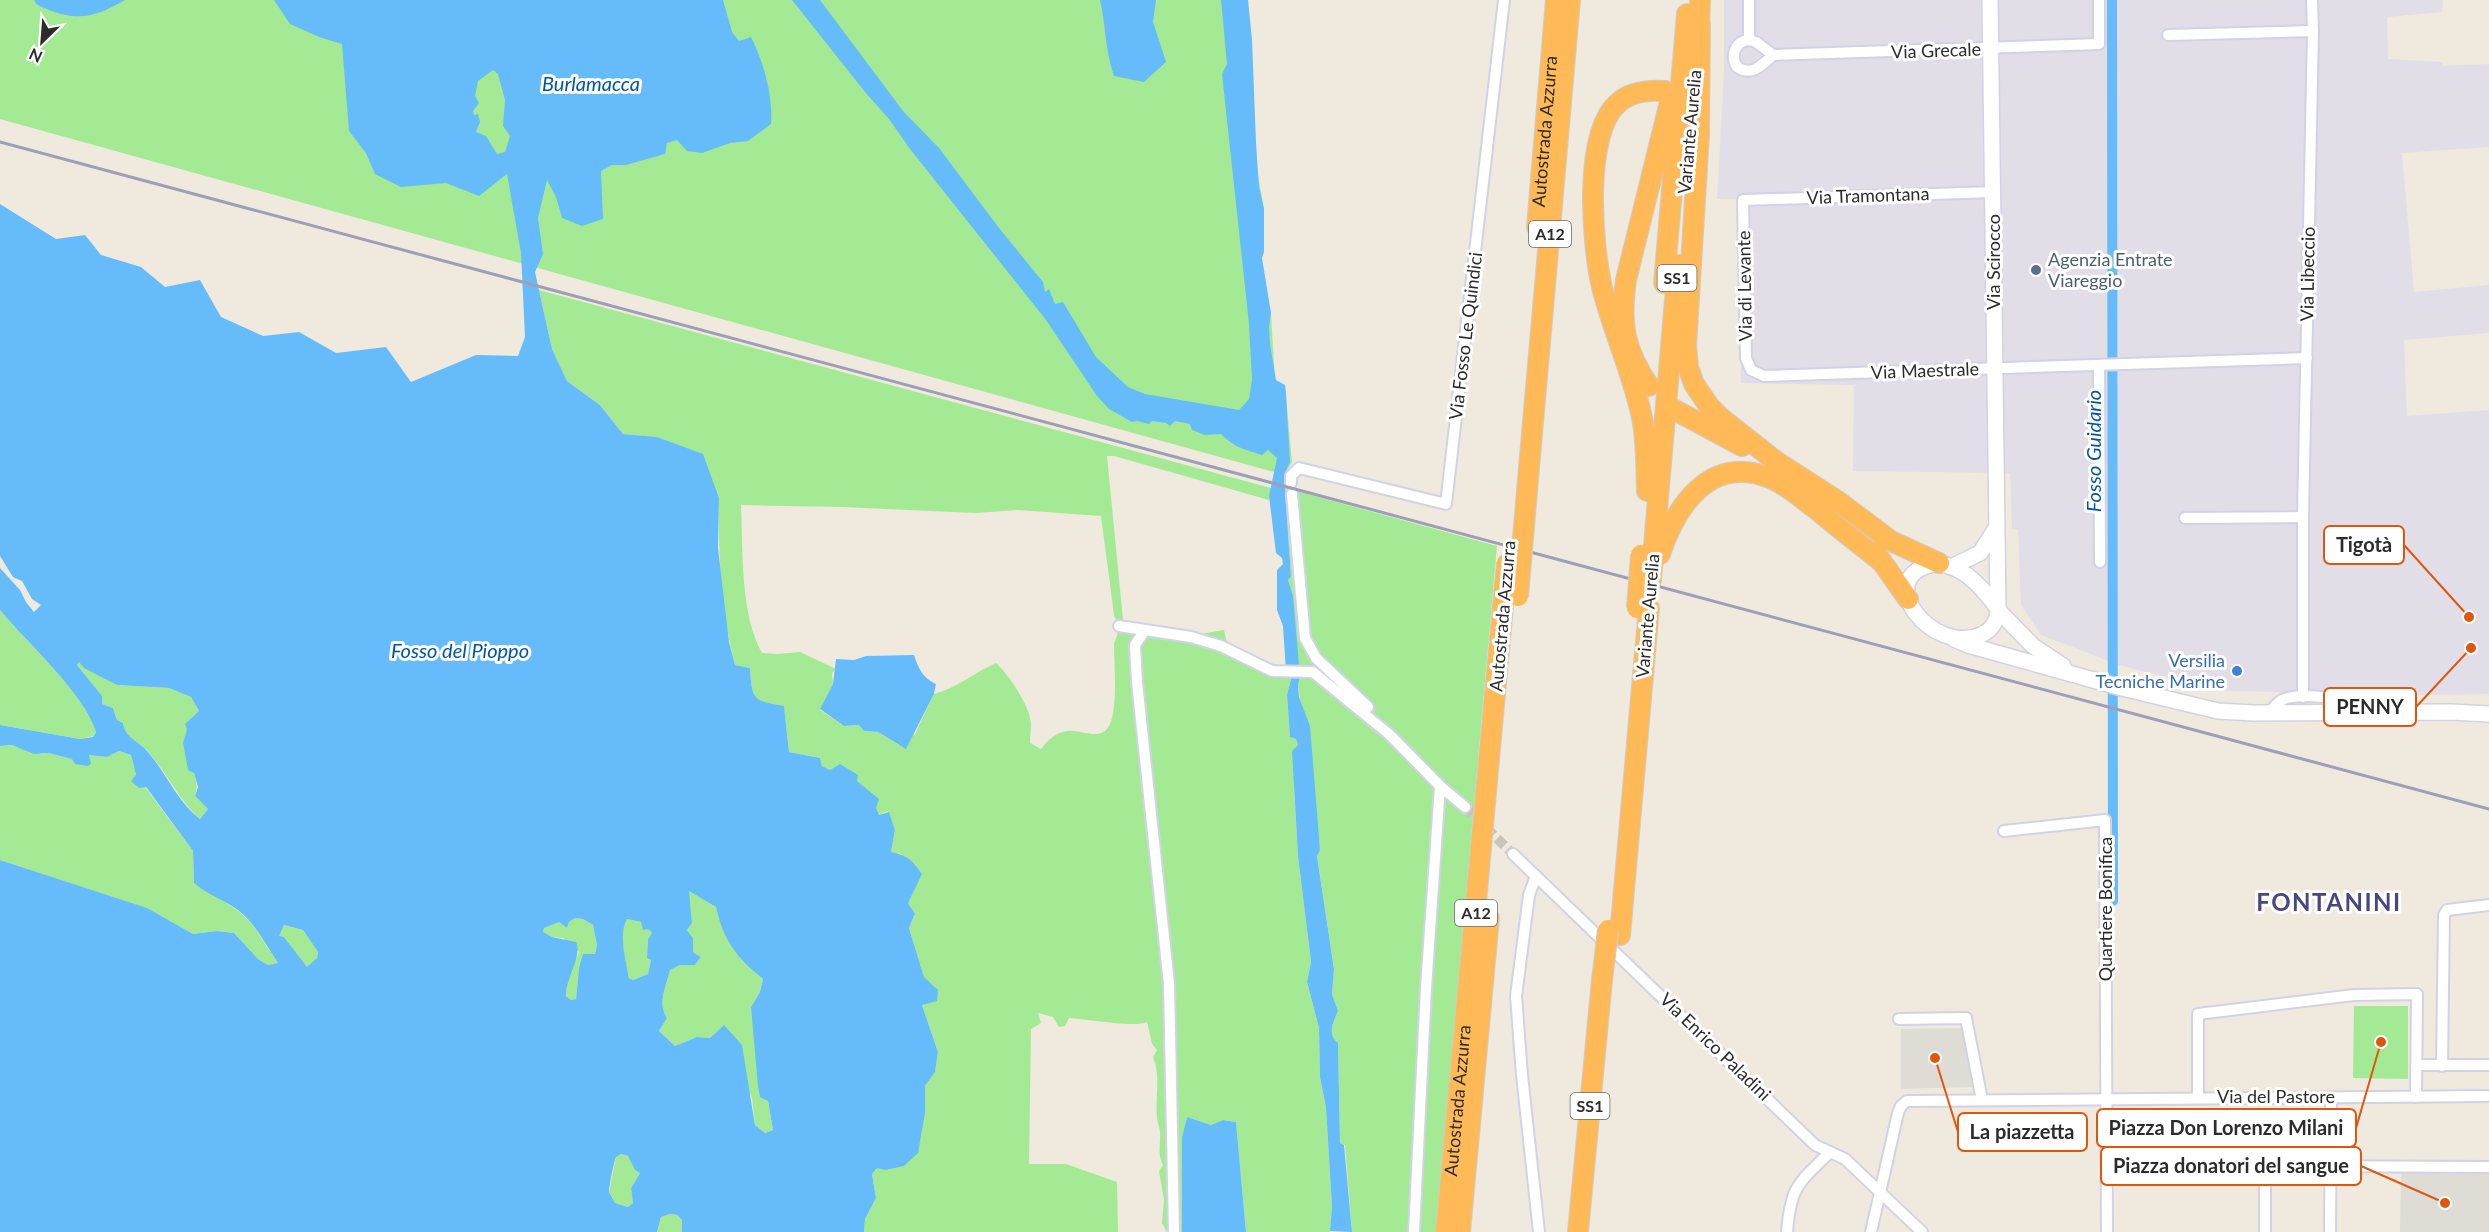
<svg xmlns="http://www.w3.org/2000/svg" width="2489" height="1232" viewBox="0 0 2489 1232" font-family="Lato,sans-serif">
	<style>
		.industrial { fill: #e2dee7 }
		.green { fill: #a4ea94; fill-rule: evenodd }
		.plaza { fill: #dedcd4 }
		.water { fill: #66bcfa; fill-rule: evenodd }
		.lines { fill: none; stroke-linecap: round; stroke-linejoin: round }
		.canal { stroke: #66bcfa; stroke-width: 10 }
		.street-tunnel { stroke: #c8c4ba; stroke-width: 10; stroke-dasharray: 10 5; stroke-linecap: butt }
		.street-casing { stroke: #d2d2e6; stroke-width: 14 }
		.secondary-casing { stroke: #d2d2e6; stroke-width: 18 }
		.highway-casing { stroke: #ccc; stroke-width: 22 }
		.street { stroke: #fff; stroke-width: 10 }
		.secondary { stroke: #fff; stroke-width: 15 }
		.highway { stroke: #ffba57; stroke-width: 20 }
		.rail { stroke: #9f9eb8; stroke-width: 3 }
		.highway-bridge-casing { stroke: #ccc; stroke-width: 22; stroke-linecap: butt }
		.highway-bridge { stroke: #ffba57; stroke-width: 20 }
		.service-dot { fill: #5c6f8a; stroke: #fff; stroke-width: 2 }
		.shop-dot { fill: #3f7fe0; stroke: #fff; stroke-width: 2 }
		.labels { text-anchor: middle; stroke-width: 6; stroke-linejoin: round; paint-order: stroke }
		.shield { fill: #fff; stroke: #6b6b6b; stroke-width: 1.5 }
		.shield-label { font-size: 16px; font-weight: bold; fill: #2c2c2c }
		.street-label { font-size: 18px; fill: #2c2c2c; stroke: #fff }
		.service-label { font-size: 18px; fill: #4e5e75; stroke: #fff; text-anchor: start }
		.shop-label { font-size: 18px; fill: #366cbe; stroke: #fff; text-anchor: end }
		.water-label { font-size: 20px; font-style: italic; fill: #0055ab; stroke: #fff }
		.district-label { font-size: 24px; font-weight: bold; letter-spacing: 1.5px; fill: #474881; stroke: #fff }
		.leader { fill: none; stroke: #df570e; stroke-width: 2 }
		.callout-dot { fill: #df570e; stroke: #fff; stroke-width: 2 }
		.callout { fill: #fff; stroke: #df570e; stroke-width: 2 }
		.callout-label { font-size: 20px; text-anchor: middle; font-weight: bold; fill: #2c2c2c }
	</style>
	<rect width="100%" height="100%" fill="#efeadd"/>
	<!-- industrial -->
	<polygon class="industrial" points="1724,0 2443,0 2442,12 2387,17 2388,59 2442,62 2443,66 2489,64 2489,147 2402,153 2414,292 2489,285 2489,333 2404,340 2407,416 2489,410 2489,694 2414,695 2228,691 2188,683 2119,665 2041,635 2021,605 2018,530 2012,529 2010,473 1853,471 1854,385 1741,383 1738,199 1717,199 1724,71"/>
	<!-- green -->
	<g class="green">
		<polygon points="0,0 1248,0 1257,169 1264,209 1264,252 1261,258 1271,314 1275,380 1285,386 1292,462 1285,475 0,119"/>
		<path d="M539,290L1271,488L1269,500L1114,456H1107L1123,620L1200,634L1224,630L1228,649L1286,672L1291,679L1287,695L1290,737L1296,739L1298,745L1294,789L1298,856L1311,962L1307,982L1319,1028L1320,1077L1326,1108L1332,1207L1330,1232H1246L1236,1122L1223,1120L1211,1125L1187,1117L1182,1137V1232H1167L1162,1223L1164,1200L1159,1171L1163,1165C1157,1154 1161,1143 1160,1132C1160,1127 1157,1123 1157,1118C1155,1097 1161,1076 1153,1057L1157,1050L1152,1044L1147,1022C1136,1028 1086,1019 1069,1018L1065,1026L1059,1027L1053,1017L1038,1013L1041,1023L1031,1029L1029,1164H1066L1117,1182L1118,1232H864L865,1219L876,1198L872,1174L925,1113V1086L935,1072L938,1052L922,1005L924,977L909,928L915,915L908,903L901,854L891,852L895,830L888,811L879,815L864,787L822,766L820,758L789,752L784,707C753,701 752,700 750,668L735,665C721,611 718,554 719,498L655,437L623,434L600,405L567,381L552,349ZM741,505L842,507L975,513L1018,510L1101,516L1114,615C1119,626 1120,632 1114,643C1114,665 1118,705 1110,724C1101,743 1082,729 1068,731C1056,732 1048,740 1041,749L1030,743C1030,737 1031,730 1031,724C1030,706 1009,675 996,663C975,672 957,688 934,694L915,734L899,745L878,732L864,731L860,725L844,726L820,710L833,684L832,673L836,669L800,652L777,654L762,653C740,613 743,550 741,505Z"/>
		<path d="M1285,488L1497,546L1436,1232H1352L1345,1145L1340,1143L1338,1043C1327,1033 1333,1023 1338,1011L1332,994L1334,968L1317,855L1320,850L1313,787L1298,686L1300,676L1288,580L1291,577Z"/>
		<path d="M0,610C29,646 80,688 96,731L93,736L80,739L0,725Z"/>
		<path d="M79,661L117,685L169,688L191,697L199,711C193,720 186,730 184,741C182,759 202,774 195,796L208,809L200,819C177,799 166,769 144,748C134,738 126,738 123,723L117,720L113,708L102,704V696L77,665Z"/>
		<polygon points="12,745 41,754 48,753 72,759 88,758 89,755 107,757 119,751 131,755 136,775 193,851 194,883 239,911 252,924 278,963 268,965 258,959 234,933 217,931 193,934 146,908 0,860 0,746"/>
		<path d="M688,890L716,907C722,936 740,960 763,979L760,992L751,1007L773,1130L764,1133L755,1125L752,1098L724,1025L710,1038L697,1037L675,1046L659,1031L667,1018C657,1003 666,987 670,970L680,965H695L701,957L693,952V938L687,930L692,923Z"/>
		<polygon points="575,918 583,919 593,925 597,945 595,954 587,955 579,968 576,999 571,1000 566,996 565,985 579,952 563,938 552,937 542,933 544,928 559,922 567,928 569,922"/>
		<path d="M627,919L641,922L652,933L648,939L647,957L651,960L648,974L633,980L629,978C626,961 617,934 627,919Z"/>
		<polygon points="284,925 303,930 318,952 317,958 307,968 284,937 278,937"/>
		<polygon points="2354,1006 2408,1006 2408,1079 2353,1078"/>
		<polygon points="620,1154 628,1156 640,1173 631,1188 633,1203 628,1207 615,1203 609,1192 616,1157"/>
		<polygon points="670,1214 677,1215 682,1220 682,1232 657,1232 661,1217"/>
	</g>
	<!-- plaza -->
	<g class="plaza">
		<polygon points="1964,1028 1976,1087 1901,1089 1901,1029"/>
		<polygon points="2401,1173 2489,1173 2489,1232 2400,1232"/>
	</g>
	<!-- water -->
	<g class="water">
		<path d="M34,0H125C97,16 80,22 49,10C42,7 37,6 34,0Z"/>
		<path d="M274,0H723L732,32L739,41L751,37C764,63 773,95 771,124L748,141L730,143L702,153L687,151L677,140L667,143L665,154L626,165H612L601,171L603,219L582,226L562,218L556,197L547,180L538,218L543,254L535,272L552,349L567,381L600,405L623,434L657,437L703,454L719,498L718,548L729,642L735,665L750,668C752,700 753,701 784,706L789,752L820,758L822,766L830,770L840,764L858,775L857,781L879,799L876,808L879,815L889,812L895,830L891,852C907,855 913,861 922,874L908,903L915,914L909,928L924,977L938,990L937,1001L922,1005L938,1052L935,1072L925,1086V1113L918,1153L904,1166L885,1170L877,1168L872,1174L876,1198L865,1219L864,1232H682V1220L677,1215L670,1214L661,1217L657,1232H0V860L147,908L193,934L217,931L234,933L258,959L268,965L278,963C266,945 255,923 238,910C224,900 208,895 194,883L193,851L146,787L139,788L131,781L136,775L131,755L119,751L107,757L89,755L91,764L88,766L75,764L72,759L48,753L34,754L12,745L0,746V725L80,739L93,737L96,732C84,693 27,643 0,610V568L20,590L26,602L34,612L41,605L32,599L22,581L13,577L0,556V204L56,239L85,235L101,255L141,267L165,287L200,280L221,317L263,336L299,332L336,353L386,347L411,382L476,355L518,356L525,337L521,253L507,174L479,196L446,183L401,187L375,174L366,153L349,131L342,44L319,37L290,24ZM493,70L498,74L505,100L503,126L510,136L505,152L497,154L486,136L476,132L480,122L478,114L474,115L473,111L479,103L475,96L478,81ZM79,662L84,668L117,685L169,688L191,697L199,711L185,724L187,729L183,743L188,770L194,773L198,787L195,796L208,809L200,819C176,801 165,769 144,748C134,738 126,738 123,723L117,720L113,708L102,704V696L77,665ZM689,891L716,907C723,940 737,958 763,979L760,992L751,1007L758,1086L760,1097L768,1101L773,1130L765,1133L755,1125L742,1045L724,1025L710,1038L697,1037L675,1046L659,1031L667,1018C657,1003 666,987 670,970L680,965H695L701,957L693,952V938L687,930L692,923ZM575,918L583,919L593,925L597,945L595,954H583L579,968L576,999L571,1000L566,996C565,979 583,956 576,942L552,937L543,932L544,928L559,922L567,928L569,922ZM627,919L641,922L643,930L648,929L652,933L648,939L647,958L651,960L648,974L633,980L629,978C626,961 618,934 627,919ZM284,925L303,930L318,952L317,958L307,967L284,937L279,936ZM621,1154L628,1156L635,1170L640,1173L631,1188L633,1203L628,1207L615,1203L609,1192C609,1187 614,1161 616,1157Z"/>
		<path d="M792,0H820L903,111L939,148L999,228L1043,282L1045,292L1049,289L1055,304L1063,302L1096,357L1128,387L1145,394L1239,410L1249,399L1252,380L1249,324L1222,74L1227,64L1221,0H1248L1252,40L1256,143L1259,187L1264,209V252L1262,258L1271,313L1269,327L1270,344L1276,380L1285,385L1286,394L1290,462L1284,475L1291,577L1288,580L1293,596L1300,676L1298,686L1299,697L1310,726L1320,850L1317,856L1334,969L1332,994L1338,1011C1333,1023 1327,1033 1338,1043L1340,1143L1344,1145L1352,1232L1330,1231L1332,1207L1326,1108L1320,1077L1319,1028L1307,982L1311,962L1298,856L1292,751L1298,745L1296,739L1290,737L1287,695L1291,679L1286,672L1283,626L1277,610V570L1283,564L1282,558L1276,553L1269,496L1277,458L1268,450L1262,455C1244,449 1235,448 1221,434L1205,435L1192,430L1190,424L1175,421L1170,426L1166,423L1152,421L1149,424L1137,421L1132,422L1109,409L1097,396L1046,320L910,149L889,119L865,92Z"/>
		<path d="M1100,0H1156L1153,22L1166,62L1144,82L1114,76C1105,51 1106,26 1100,0Z"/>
		<path d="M914,655C919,669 922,677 936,684L934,694L906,749L878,732L864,731L859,725L844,726L820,709L833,684L836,659L854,660L866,656Z"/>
		<polygon points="1187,1117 1211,1125 1223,1120 1236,1122 1246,1232 1182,1232 1182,1137"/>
	</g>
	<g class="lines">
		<!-- canal -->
		<polyline class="canal" points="2112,0 2113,901"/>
		<!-- street-tunnel -->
		<polyline class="street-tunnel" points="1465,807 1513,854"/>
		<!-- street casing -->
		<g class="street-casing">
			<g id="street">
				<polyline points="1749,0 1749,40"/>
				<polyline points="2168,35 2313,31"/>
				<path d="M1749,40L1756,42L1773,55C1762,65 1752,77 1737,67C1730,56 1735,41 1749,40Z"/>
				<polyline points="1773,55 2099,44 2099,0"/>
				<polyline points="1994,192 1743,200 1746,358 1751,370 1764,376 2307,358"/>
				<polyline points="2099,366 2100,562"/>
				<polyline points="1291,483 1291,476 1299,468 1446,504 1504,0"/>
				<polyline points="1292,494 1305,638 1316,658 1368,707"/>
				<polyline points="2185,518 2303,517"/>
				<polyline points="1119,626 1191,637 1221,646 1272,671 1313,672 1390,735 1440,786 1465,807"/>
				<polyline points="1145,630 1135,645 1137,682 1169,984 1174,1232"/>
				<polyline points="2303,697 2303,517 2313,31 2312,0"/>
				<path d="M2269,713C2274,707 2279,700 2287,698C2313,692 2347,701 2373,708"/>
				<polyline points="2004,831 2105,820 2107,1232"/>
				<polyline points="1513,854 1815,1145 1845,1159 1922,1232"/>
				<polyline points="1536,876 1529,895 1516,996 1522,1075 1539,1232"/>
				<polyline points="1899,1019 1966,1018 1982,1100"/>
				<polyline points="2416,1065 2489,1065"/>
				<polyline points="2442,1066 2444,915 2447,910 2489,905"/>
				<polyline points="2198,1098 2198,1014 2354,995 2417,994 2416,1097"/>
				<polyline points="1414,1232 1426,988 1440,786"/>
				<path d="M1787,1232C1791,1185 1798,1184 1830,1152"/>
				<polyline points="1871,1232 1898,1113 1901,1106 1907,1101 2489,1096"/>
				<polyline points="2265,1232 2265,1166 2489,1167"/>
				<polyline points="2330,1232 2331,1097"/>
			</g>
		</g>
		<!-- secondary casing -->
		<g class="secondary-casing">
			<g id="secondary">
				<polyline points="1990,0 1998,609"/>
				<path d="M1934,564C1961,562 1984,589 1998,609C1998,620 1992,630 1981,635C1932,656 1870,577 1934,564Z"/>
				<polyline points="1951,567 1980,553 1996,528"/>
				<polyline points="1998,610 2033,646 2063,666"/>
				<polyline points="1954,639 1968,645 2122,688 2218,711 2253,713 2451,712 2489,714"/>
			</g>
		</g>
		<!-- highway casing -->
		<g class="highway-casing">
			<g id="highway">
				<polyline points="1700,25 1699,135 1686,346 1688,367 1694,384 1709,406 1722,419 1777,462 1839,502 1891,541 1939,563"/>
				<polyline points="1699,36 1700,0"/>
				<path id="s1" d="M1537,227L1556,0"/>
				<polyline points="1664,283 1687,14"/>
				<path d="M1649,386C1624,350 1620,324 1626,280L1670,102"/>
				<polyline points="1673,409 1742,446"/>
				<polyline points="1529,468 1570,0"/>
				<path d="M1647,491C1646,466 1647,441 1642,418C1633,373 1613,332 1602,287C1592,245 1583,133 1618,103C1631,91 1649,90 1665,91"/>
				<polyline points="1875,552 1908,599"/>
				<path d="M1660,554C1676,506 1710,454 1770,478C1787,485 1801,498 1816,509C1837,527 1859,544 1881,561"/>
				<polyline points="1651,580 1678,265"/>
				<polyline points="1620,935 1649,608"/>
				<path id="s2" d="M1446,1232L1504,594"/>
				<polyline points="1460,1232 1489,918"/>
				<polyline points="1578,1232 1602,980"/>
			</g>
		</g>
		<!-- street -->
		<use href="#street" class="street"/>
		<!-- secondary -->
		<use href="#secondary" class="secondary"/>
		<!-- highway -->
		<use href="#highway" class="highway"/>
		<!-- rail -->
		<polyline class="rail" points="0,142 2489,809"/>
		<!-- highway-bridge casing -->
		<g class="highway-bridge-casing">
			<g id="highway-bridge">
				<polyline points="1504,594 1507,563"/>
				<polyline points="1518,596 1529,468"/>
				<polyline points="1637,608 1641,555"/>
				<polyline points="1602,980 1608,930"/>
			</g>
		</g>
		<!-- highway-bridge -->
		<use href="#highway-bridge" class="highway-bridge"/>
	</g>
	<!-- markers -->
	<circle class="service-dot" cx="2036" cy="270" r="6"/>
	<circle class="shop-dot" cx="2237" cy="671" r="6"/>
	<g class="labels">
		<!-- shield labels -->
		<g class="shield">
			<rect x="1529" y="221" width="42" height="26" rx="4.5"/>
			<rect x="1657.5" y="265" width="39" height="26" rx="4.5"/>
			<rect x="1455" y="900" width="42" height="26" rx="4.5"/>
			<rect x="1570.5" y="1093" width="39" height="26" rx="4.5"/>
		</g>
		<g class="shield-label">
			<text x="1550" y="240">A12</text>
			<text x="1677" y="284">SS1</text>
			<text x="1476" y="919">A12</text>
			<text x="1590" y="1112">SS1</text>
		</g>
		<!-- street labels -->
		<g class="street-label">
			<text transform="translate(1936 51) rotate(-2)" y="6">Via Grecale</text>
			<text dy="6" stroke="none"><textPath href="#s1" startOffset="96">Autostrada Azzurra</textPath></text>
			<text transform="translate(1690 132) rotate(-85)" y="6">Variante Aurelia</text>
			<text transform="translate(1868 196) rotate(-2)" y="6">Via Tramontana</text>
			<text transform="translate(1994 262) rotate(-90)" y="6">Via Scirocco</text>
			<text transform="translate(2308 274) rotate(-89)" y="6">Via Libeccio</text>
			<text transform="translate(1745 286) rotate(-91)" y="6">Via di Levante</text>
			<text transform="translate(1466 336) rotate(-83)" y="6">Via Fosso Le Quindici</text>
			<text transform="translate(1925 371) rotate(-2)" y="6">Via Maestrale</text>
			<text transform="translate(1503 616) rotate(-85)" y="6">Autostrada Azzurra</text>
			<text transform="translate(1648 616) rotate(-85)" y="6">Variante Aurelia</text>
			<text transform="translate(2106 909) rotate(-90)" y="6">Quartiere Bonifica</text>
			<text transform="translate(1715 1047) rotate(44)" y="6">Via Enrico Paladini</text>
			<text x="2276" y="1103">Via del Pastore</text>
			<text dy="6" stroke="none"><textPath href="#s2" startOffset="132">Autostrada Azzurra</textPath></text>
		</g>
		<!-- service labels -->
		<g class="service-label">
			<text x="2048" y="266">Agenzia Entrate<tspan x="2048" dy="21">Viareggio</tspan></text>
		</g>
		<!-- shop labels -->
		<g class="shop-label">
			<text x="2225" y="667">Versilia<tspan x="2225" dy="21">Tecniche Marine</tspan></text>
		</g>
		<!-- water labels -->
		<g class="water-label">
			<text x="591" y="91">Burlamacca</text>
			<text transform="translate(2094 451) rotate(-90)" y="7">Fosso Guidario</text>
			<text x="460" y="658">Fosso del Pioppo</text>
		</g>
		<!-- district labels -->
		<g class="district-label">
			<text x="2329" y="911">FONTANINI</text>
		</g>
	</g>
	<!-- callouts -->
	<path class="leader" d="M2469 617L2404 545M2471 648L2416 707M2381 1042L2356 1128M1935 1058L1958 1132M2445 1203L2361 1166"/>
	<g class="callout-dot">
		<circle cx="2469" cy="617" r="6"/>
		<circle cx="2471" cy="648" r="6"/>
		<circle cx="2381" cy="1042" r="6"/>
		<circle cx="1935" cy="1058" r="6"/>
		<circle cx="2445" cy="1203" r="6"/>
	</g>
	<g class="callout">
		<rect x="2324" y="526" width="80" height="38" rx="6"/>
		<rect x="2324" y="688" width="92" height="38" rx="6"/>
		<rect x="2097" y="1109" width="259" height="38" rx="6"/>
		<rect x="1958" y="1113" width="129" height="38" rx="6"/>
		<rect x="2101" y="1147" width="260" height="38" rx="6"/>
	</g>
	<g class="callout-label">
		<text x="2364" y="552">Tigotà</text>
		<text x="2370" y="714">PENNY</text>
		<text x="2226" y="1135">Piazza Don Lorenzo Milani</text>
		<text x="2022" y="1139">La piazzetta</text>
		<text x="2231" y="1173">Piazza donatori del sangue</text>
	</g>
	<!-- north arrow -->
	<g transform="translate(42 42) rotate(205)" stroke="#ffffff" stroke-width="4.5" paint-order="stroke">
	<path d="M0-4.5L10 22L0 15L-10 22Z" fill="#2c2c2c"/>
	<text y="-9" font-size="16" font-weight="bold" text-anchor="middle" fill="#2c2c2c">N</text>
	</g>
</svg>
